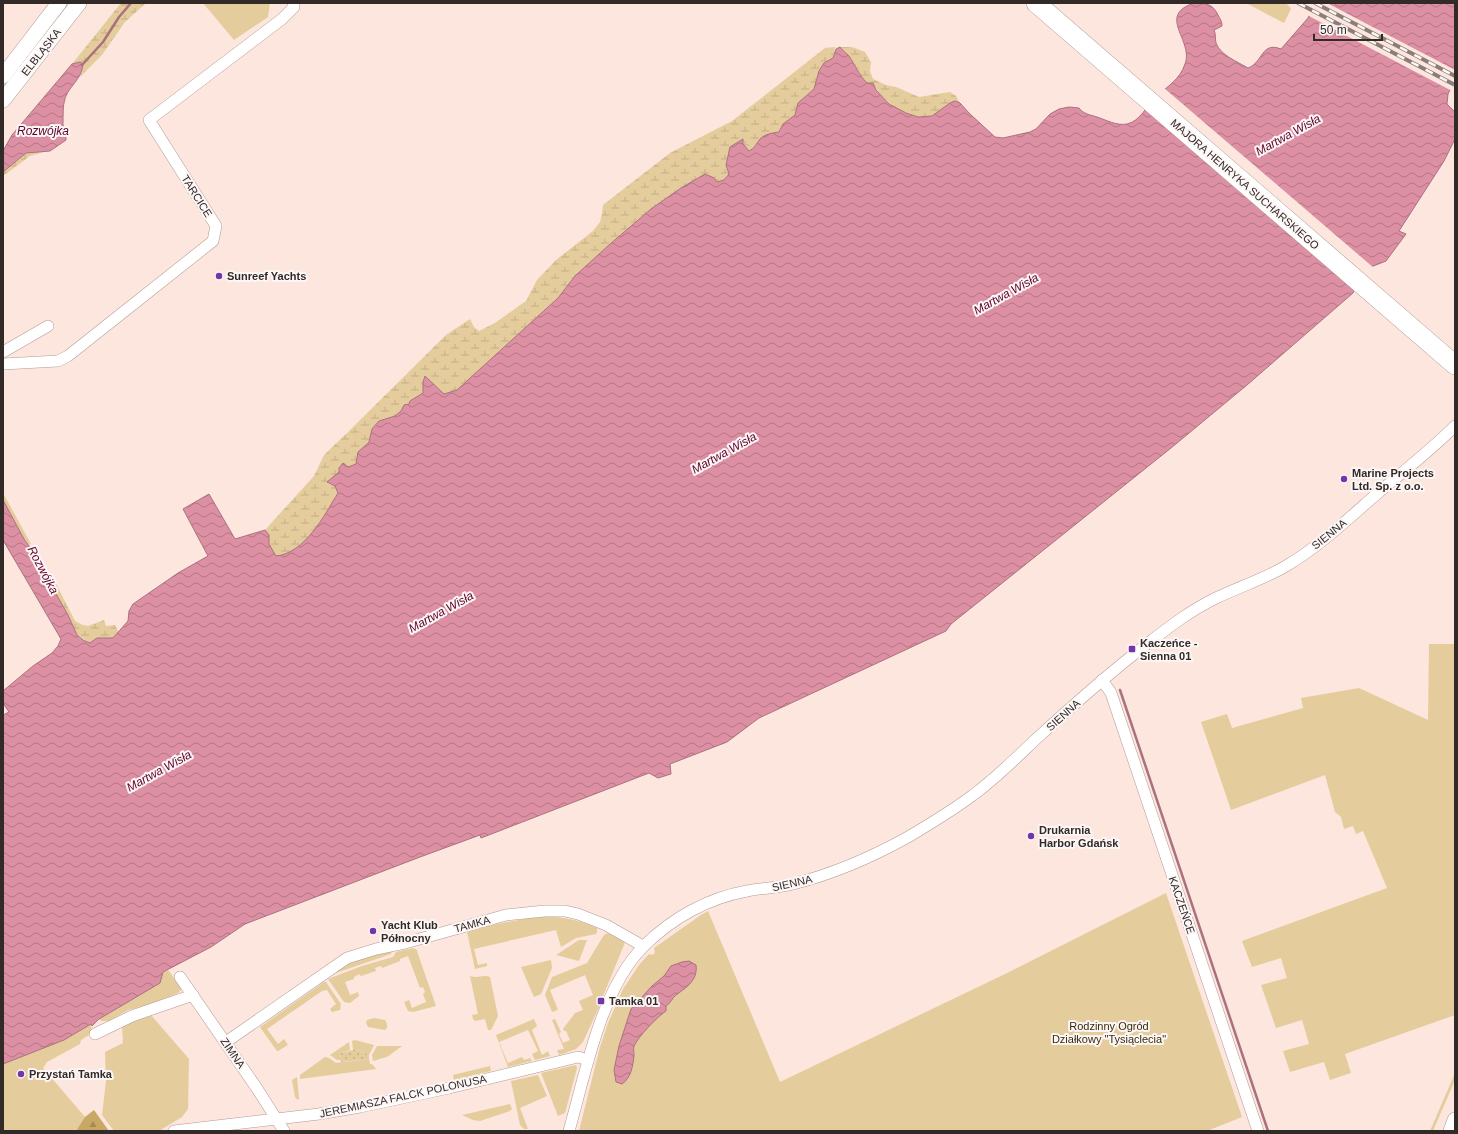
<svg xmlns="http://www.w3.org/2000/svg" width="1458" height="1134" viewBox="0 0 1458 1134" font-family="Arial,sans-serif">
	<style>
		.green { fill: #e4cc9c }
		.forest { fill: url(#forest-firs) }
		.wetland { fill: url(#wetland-marsh) }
		.park { fill: url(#park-dots) }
		.water { fill: url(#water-waves); stroke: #aa717e }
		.pier { fill: #fce6dd }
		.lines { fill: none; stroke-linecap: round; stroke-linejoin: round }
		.stream { stroke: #aa717e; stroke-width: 2.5 }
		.street-casing { stroke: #b09b93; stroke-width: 12 }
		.secondary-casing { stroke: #b09b93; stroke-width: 16 }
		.highway-casing { stroke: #b09b93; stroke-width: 20 }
		.street { stroke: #fff; stroke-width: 11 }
		.secondary { stroke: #fff; stroke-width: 15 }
		.highway { stroke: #fff; stroke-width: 19 }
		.rail-casing { stroke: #8b7d77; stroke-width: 4 }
		.rail { stroke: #fcf7f6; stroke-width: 2.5; stroke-dasharray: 8; stroke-linecap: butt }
		.poi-dot { fill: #7235ab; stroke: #fcf7f6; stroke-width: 1.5 }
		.labels { text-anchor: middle; stroke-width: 4; stroke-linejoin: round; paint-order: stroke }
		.street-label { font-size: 11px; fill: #322a27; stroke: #fcf7f6 }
		.poi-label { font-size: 11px; font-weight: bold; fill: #322a27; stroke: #fcf7f6; text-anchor: start }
		.park-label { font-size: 11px; fill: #392b0c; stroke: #fcf7f6 }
		.water-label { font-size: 12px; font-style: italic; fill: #5f022a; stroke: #fcf7f6 }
	</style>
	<defs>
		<pattern id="forest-firs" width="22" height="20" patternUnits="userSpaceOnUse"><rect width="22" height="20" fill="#c8a864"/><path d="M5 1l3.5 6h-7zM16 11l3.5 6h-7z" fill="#a38952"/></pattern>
		<pattern id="wetland-marsh" width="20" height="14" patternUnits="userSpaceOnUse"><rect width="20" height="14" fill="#e4cc9c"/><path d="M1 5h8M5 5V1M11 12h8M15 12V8" fill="none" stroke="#c4af86"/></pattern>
		<pattern id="park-dots" width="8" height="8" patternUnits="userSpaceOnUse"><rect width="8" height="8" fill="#e4cc9c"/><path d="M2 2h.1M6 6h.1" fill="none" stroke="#c4af86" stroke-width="1.8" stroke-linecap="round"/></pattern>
		<pattern id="water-waves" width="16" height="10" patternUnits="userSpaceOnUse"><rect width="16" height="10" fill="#dd90a3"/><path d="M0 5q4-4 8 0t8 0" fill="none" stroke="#b47685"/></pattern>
	</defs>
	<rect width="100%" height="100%" fill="#fce6dd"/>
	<!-- green -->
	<g class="green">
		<polygon points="203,3 270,3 268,17 234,40"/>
		<polygon points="1246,3 1284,3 1288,5 1291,9 1284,23"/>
		<polygon points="3,493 31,544 29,544 24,539 3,500"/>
		<polygon points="1429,644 1455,644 1455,1015 1345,1054 1351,1073 1330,1080 1324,1062 1290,1072 1283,1051 1309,1044 1302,1020 1276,1028 1261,985 1287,978 1281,958 1252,967 1242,941 1387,888 1363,831 1356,834 1353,826 1344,829 1341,817 1335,812 1325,775 1231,810 1201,722 1227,714 1232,728 1303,708 1301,698 1359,688 1428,720"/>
		<polygon points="1166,893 1242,1117 1207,1131 579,1131 600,1047 608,1023 623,989 639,965 649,954 652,955 655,953 654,948 701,915 708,911 780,1082 1003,975"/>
		<path d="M534,917C558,916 575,918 597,928V932L596,934L576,938L561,947L556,930L474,949L478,965L487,963V966L475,969L467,932L492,925Z"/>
		<polygon points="608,933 620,937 625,941 624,945 603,996 601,996 598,1004 600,1005 583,1042 576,1049 559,1055 557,1050 564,1049 552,1020 555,1019 561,1032 559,1034 563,1043 570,1040 566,1031 564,1031 563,1029 575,1013 583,1010 579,1001 593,995 585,975 550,990 558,1010 552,1012 545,995 552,977 587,963 604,935"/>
		<polygon points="579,940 587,940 579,961 556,955"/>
		<polygon points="413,948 417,950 418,954 436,1006 413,1012 408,1011 404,1002 409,1000 412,1008 426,1002 423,994 425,992 423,987 420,988 408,956 400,959 400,961 382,968 381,966 375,968 376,971 361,976 359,974 354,977 354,979 345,982 350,995 358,992 359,996 350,1003 344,1002 328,979 362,966 393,957 396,952"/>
		<polygon points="392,950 391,954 330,975 348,962"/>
		<polygon points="551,960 552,968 541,994 534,997 521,967"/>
		<polygon points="168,970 181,987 181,990 178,993 149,1005 128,1010 109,1021 102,1021 99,1019 159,983 163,972"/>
		<path d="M470,976C477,979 484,974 490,977L498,1016L491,1030H488L485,1019L475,1021L473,1019L472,1015L478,1014Z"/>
		<polygon points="324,982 326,982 341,1004 340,1010 332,1012 330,1009 336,1004 327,990 322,991 267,1029 278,1044 284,1039 288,1045 278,1051 277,1051 260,1027"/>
		<polygon points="151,1015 189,1059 188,1109 182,1117 159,1131 114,1131 102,1115 106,1081 105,1052 123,1043 122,1026"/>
		<polygon points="374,1018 385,1020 387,1024 387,1028 385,1030 368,1027 366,1023 367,1020"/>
		<polygon points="534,1019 537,1026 532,1030 542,1055 548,1051 550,1056 535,1060 532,1054 538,1051 528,1030 499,1042 508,1063 522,1057 524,1060 530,1058 532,1061 508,1067 496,1035"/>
		<polygon points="91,1024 92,1033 81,1040 80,1044 47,1062 43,1068 85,1117 76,1131 3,1131 3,1064 64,1040"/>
		<polygon points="355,1040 374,1045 369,1055 357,1049 353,1050 352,1041"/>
		<polygon points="349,1042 350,1050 340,1053 341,1060 337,1060 330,1055"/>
		<polygon points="377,1046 402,1046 387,1057 373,1061 372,1055"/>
		<polygon points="325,1057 329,1058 336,1063 369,1059 370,1064 372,1064 376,1069 300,1079 300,1075"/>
		<polygon points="576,1065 577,1068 565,1113 558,1116 541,1073"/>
		<polygon points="490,1066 491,1071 454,1080 453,1075"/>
		<polygon points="1455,1073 1455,1080 1433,1131 1430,1131"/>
		<polygon points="538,1075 547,1096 520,1108 528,1129 524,1129 520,1125 511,1081"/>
		<polygon points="297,1077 299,1099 298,1100 295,1097 292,1080"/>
		<polygon points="510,1104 512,1109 510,1111 480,1121 473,1120 462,1115"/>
	</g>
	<!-- forest -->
	<polygon class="forest" points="94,1110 109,1131 76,1131 85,1117"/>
	<!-- wetland -->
	<g class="wetland">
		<polygon points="121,3 146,3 125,22 102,55 80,77 83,68 80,62 72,64"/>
		<path d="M835,47L833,58L824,63L816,81L814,89L798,103L795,115L783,124L779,132C772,133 765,134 760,139C756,144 755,148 749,151L743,144V139L729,150V155L726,165L729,174L724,180L717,182L705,174L681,188L651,209L609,245L575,276L558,298L457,390L444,394L437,387L423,382V393L410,401L409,404L401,411L395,416L379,421L372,429L369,441L358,452L356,464L339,472L327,483L335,486L338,493C324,516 305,553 276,556L268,544L269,535L265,530L314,476L324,455L347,433L446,335L470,319L474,327L479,331L495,323L526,301L537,280L556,260L593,231L600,222L602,214L603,205L670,153L732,121L825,48Z"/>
		<path d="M840,47H852L865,52L871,62L870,71L873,79L886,85L896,87L919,97L950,92L956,96L960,103C948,100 943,111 933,115C912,125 881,101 873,83H867C859,75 855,65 849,56C846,53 842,50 840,47Z"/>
		<polygon points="44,152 30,156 3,176 3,172 26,153"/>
		<polygon points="36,553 45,569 54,580 75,621 83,625 88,626 104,620 106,626 115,625 119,633 113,638 97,638 90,643 77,635 68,615 34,555"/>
	</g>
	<!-- park -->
	<polygon class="park" points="357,1049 369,1055 369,1059 341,1062 340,1053"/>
	<!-- water -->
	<g class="water">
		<path d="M1194,3C1206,3 1213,4 1218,15C1220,19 1222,21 1222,26L1214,30C1216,34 1215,39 1216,43C1220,55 1238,62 1248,68C1263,63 1261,41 1281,49L1308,18L1315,3H1455V79L1448,94L1447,104L1455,112V139L1444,161L1399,231L1406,234L1386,261L1363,270L1353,293L1247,385L1171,448L951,624L946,631L759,718L727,742L670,764L671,774L658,778L649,773L481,838L480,835L420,857L245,924L211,947L163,972L160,983L99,1019L92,1026L91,1024L64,1040L3,1064V715L9,712L3,703V691L33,666L52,653L58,646L61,639L3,540V500L24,539L33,551L34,555L68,615L77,635L83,640L90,643L97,638H113L128,621L129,611L133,604L178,573L208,556L183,509L209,494L235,539L265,530L269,535V544L276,556C305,553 324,516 338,493L335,486L327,482L339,472V468L343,463L348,467L356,464L358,452L369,442L372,429L379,421L395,416L401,411L404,405L409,404L410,401L423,393V382L425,376L444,394L457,390L558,298L575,276L609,245L651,209L681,188L705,174L714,178L717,182L724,180L729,174L726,165L730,147L743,139V144L749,151C755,148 756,144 760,139C765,134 772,133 779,132L783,124L795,115L798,103L814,89L819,71L824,63L833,58L836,49L840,47C842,50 846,53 849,56C855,65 859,75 867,83H873L876,90L889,104L906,113L918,117L932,116L950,103L955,101L960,103L969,113L995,137L1003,138L1030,132L1036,129L1050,114L1059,109L1069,107L1079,108C1083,114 1091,115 1097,117C1106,120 1117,126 1127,124C1140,121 1146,107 1155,98C1166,87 1180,80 1185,64C1194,40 1156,16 1194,3Z"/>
		<path d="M80,62L83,64C82,81 66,87 64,103C63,105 63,123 63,125C65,131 66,134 66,140L50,151L26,153L3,172V151L12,135L72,64Z"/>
		<path d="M689,961L696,965C698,980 687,987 676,995C672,998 671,1003 666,1006V1011C657,1017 638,1037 634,1046C633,1049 634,1052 634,1055C633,1066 631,1078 622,1084L616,1082L614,1070L619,1046L631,1009L652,986L664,976L671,966L682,962Z"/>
	</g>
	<!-- pier -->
	<g class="pier">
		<polygon points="1313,3 1327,3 1455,70 1455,84 1452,91 1307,15"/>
		<polygon points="1164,88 1374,268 1364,272 1356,290 1154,97"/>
	</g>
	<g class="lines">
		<!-- stream -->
		<g class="stream">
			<polyline points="82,65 103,42 119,17 131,3"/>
			<polyline points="1120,690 1268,1131"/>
		</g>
		<!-- street casing -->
		<g class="street-casing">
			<g id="street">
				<polyline points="3,352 48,326"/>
				<polyline points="3,364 58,361 68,356 213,241 216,226 149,120 282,19 294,7 293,3"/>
				<polyline points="1102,680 1111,693 1258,1131"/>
				<polyline points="180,977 256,1087 284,1131"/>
				<polyline points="95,1034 132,1016 193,995"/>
				<polyline points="226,1042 347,958 376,949 405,943 506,915 545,911 565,911 578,914 606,925 643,946"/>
				<polyline points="174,1131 319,1114 360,1107 449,1088 578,1057 588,1060"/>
				<path d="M569,1131C585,1075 601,988 644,946C672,918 708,898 747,891C762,888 778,888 793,884C833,874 872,857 908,837C930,824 952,811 973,795C995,779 1015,759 1035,740C1071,707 1108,674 1147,644C1169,627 1191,610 1216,598C1239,587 1264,579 1286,566C1320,546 1349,518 1379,492C1404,471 1431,450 1455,426"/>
			</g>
		</g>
		<!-- secondary casing -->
		<g class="secondary-casing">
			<g id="secondary">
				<polyline points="3,76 59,3"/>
				<polyline points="3,100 79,3"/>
				<polyline points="1451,1131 1455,1120"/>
			</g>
		</g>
		<!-- highway casing -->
		<g class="highway-casing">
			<polyline id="highway" points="1036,3 1455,365"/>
		</g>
		<!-- street -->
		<use href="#street" class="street"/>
		<!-- secondary -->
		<use href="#secondary" class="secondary"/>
		<!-- highway -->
		<use href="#highway" class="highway"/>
		<!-- rail casing -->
		<g class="rail-casing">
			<g id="rail">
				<polyline points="1298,3 1455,85"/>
				<polyline points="1315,3 1455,76"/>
			</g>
		</g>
		<!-- rail -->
		<use href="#rail" class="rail"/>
	</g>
	<!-- markers -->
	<g class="poi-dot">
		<circle cx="219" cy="276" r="4"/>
		<circle cx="1344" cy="479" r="4"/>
		<rect x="1128" y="645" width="8" height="8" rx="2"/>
		<circle cx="1031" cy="836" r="4"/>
		<circle cx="373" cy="931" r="4"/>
		<rect x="597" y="997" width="8" height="8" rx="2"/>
		<circle cx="21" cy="1074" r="4"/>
	</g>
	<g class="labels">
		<!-- street labels -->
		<g class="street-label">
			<text transform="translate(41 52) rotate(-52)" y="4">ELBLĄSKA</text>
			<text transform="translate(1245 184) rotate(41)" y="4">MAJORA HENRYKA SUCHARSKIEGO</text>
			<text transform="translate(197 196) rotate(58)" y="4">TARCICE</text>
			<text transform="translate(1329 534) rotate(-39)" y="4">SIENNA</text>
			<text transform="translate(1063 715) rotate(-42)" y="4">SIENNA</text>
			<text transform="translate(792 883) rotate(-13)" y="4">SIENNA</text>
			<text transform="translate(1182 905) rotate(71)" y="4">KACZEŃCE</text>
			<text transform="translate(472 924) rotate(-15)" y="4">TAMKA</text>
			<text transform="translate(233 1053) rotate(56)" y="4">ZIMNA</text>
			<text transform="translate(403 1096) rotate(-12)" y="4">JEREMIASZA FALCK POLONUSA</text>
		</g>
		<!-- poi labels -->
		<g class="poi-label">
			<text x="227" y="280">Sunreef Yachts</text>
			<text x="1352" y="477">Marine Projects<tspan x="1352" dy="13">Ltd. Sp. z o.o.</tspan></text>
			<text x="1140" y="647">Kaczeńce -<tspan x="1140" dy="13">Sienna 01</tspan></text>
			<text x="1039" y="834">Drukarnia<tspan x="1039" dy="13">Harbor Gdańsk</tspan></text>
			<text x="381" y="929">Yacht Klub<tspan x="381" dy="13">Północny</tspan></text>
			<text x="609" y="1005">Tamka 01</text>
			<text x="29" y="1078">Przystań Tamka</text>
		</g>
		<!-- park labels -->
		<g class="park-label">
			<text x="1109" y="1030">Rodzinny Ogród<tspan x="1109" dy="13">Działkowy "Tysiąclecia"</tspan></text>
		</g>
		<!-- water labels -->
		<g class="water-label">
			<text x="43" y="135">Rozwójka</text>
			<text transform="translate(1288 135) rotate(-29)" y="4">Martwa Wisła</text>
			<text transform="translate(1006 294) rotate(-29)" y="4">Martwa Wisła</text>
			<text transform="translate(724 453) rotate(-29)" y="4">Martwa Wisła</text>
			<text transform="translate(43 570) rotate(62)" y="4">Rozwójka</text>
			<text transform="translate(441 612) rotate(-29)" y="4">Martwa Wisła</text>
			<text transform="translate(159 771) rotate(-29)" y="4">Martwa Wisła</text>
		</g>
	</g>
	<!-- border -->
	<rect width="1458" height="1134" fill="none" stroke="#322a27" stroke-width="8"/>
	<!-- scale -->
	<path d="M1314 34v6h68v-6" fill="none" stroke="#322a27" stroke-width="2"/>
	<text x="1320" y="34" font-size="12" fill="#322a27" stroke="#fcf7f6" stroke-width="3" paint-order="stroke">50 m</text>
</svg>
